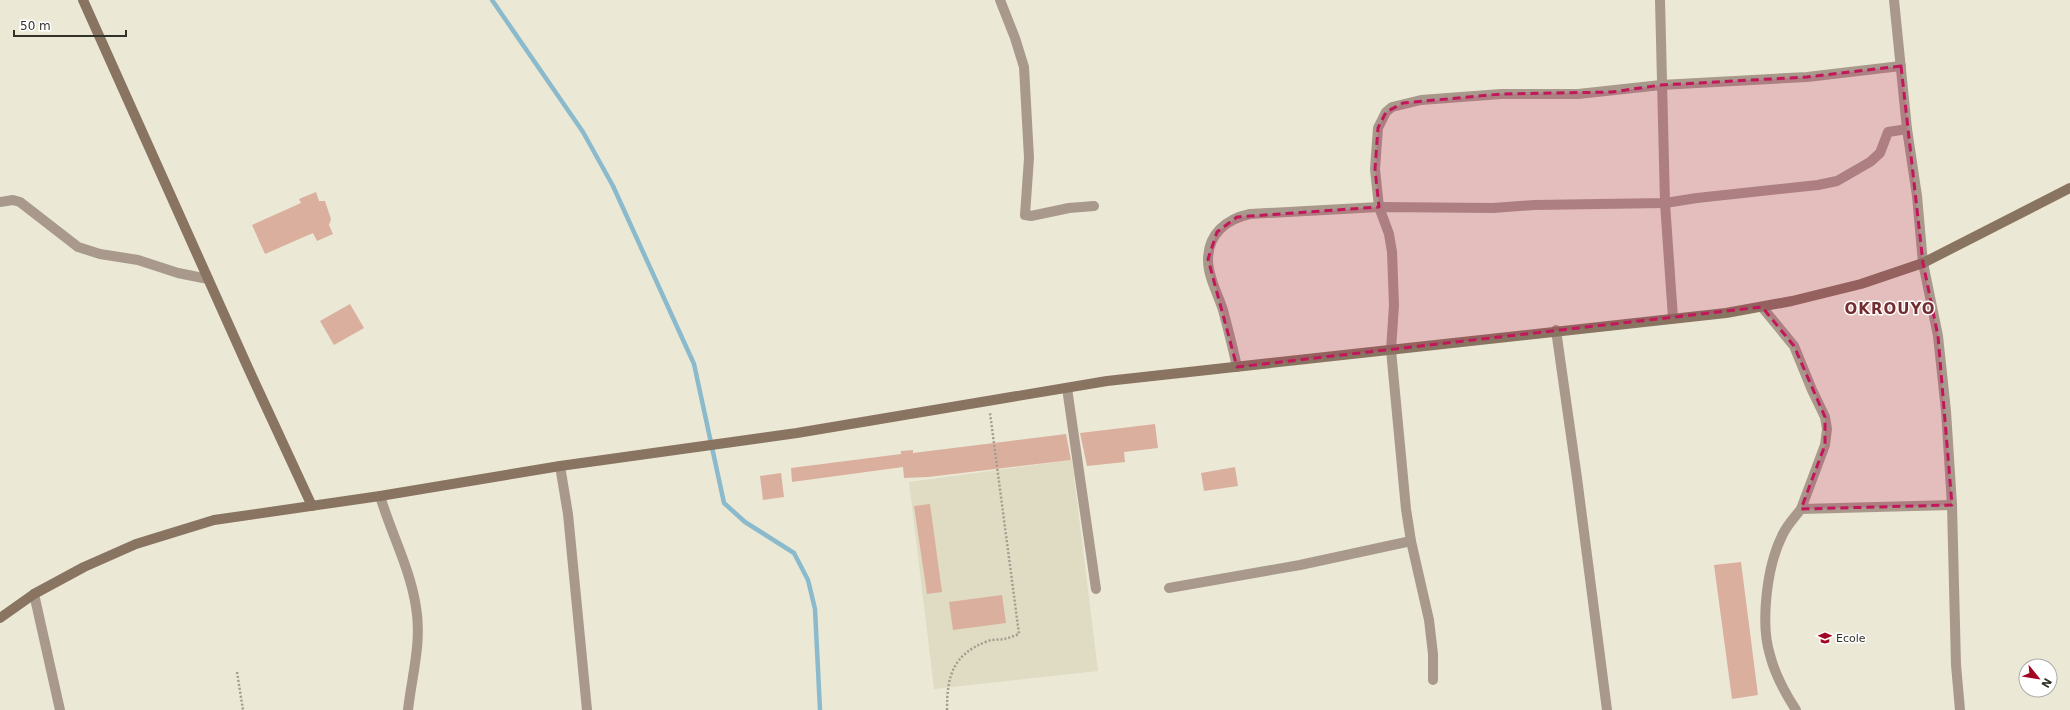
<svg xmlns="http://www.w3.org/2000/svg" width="2070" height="710" viewBox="0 0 2070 710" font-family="'DejaVu Sans',sans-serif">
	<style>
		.built { fill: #dfdcc3 }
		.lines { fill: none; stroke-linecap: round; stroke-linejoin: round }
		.stream { stroke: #8bbacc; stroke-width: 4.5 }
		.building { fill: #dbaf9e }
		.path { stroke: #a09e91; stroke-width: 2.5; stroke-dasharray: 2 2; stroke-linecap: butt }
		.street { stroke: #a8998c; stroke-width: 10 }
		.secondary { stroke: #897461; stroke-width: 10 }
		.marked { fill: #c2185b; fill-opacity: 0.2; stroke: #c2185b; stroke-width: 3; stroke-dasharray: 8 5; stroke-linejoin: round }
		.labels { text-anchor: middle; stroke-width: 3; stroke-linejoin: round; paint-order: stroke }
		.poi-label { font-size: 11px; fill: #32312a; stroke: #fff; text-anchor: start }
		.district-label { font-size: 15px; font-weight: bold; letter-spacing: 1px; fill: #742d2f; stroke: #fff }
	</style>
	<rect width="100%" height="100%" fill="#ebe8d6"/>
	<!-- built -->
	<polygon class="built" points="1072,460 1098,671 934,689 909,482"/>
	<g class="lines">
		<!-- stream -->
		<polyline class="stream" points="492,0 583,132 613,186 694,364 724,503 745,522 794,553 808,580 815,609 820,710"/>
	</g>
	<!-- building -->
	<g class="building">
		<polygon points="316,192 319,201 325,201 331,219 329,225 333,234 317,241 313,233 265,254 252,225 301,203 299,199"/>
		<polygon points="350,304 364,328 334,345 320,321"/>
		<polygon points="1155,424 1158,448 1124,452 1125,462 1087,466 1080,433"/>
		<polygon points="1066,434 1071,460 928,477 904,478 903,467 792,482 791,468 901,454 901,451 913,450 913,453"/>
		<polygon points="1235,467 1238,486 1204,491 1201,473"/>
		<polygon points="781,473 784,497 763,500 760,476"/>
		<polygon points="930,504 942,592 927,594 914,506"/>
		<polygon points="1741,562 1758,695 1732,699 1714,565"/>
		<polygon points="1002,595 1006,623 953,630 949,602"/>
	</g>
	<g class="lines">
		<!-- path -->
		<g class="path">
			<polyline points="237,672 243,710"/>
			<path d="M947,710C947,675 953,654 988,641C993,639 999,640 1004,639C1009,638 1014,636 1019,634L990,413"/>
		</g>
		<!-- street -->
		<g class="street">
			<polyline points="1000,0 1015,38 1024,67 1029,158 1025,215 1031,216 1069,208 1094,206"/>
			<polyline points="1660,0 1665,203 1673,318"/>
			<polyline points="1894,0 1907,129 1917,196 1923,263 1938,336 1946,411 1952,505 1956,665 1960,710"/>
			<polyline points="0,202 13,200 20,202 78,247 100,254 138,260 178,273 208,279"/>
			<polyline points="1762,307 1794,346 1812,390 1825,417 1827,429 1825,445 1801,509"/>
			<polyline points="1556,330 1577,478 1607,710"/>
			<path d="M1237,367C1233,348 1228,329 1223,310C1218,294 1208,277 1208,260C1208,234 1226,219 1250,214L1379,207L1493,208L1534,205L1665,203L1697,198L1818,185L1837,181L1870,162L1880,153L1888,132L1907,129"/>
			<polyline points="1067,388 1096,589"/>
			<polyline points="560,466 568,514 587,710"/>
			<path d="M380,496C391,533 410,568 416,607C422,642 412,675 408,710"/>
			<polyline points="1169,588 1300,565 1411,541"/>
			<polyline points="34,594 60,710"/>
			<polyline points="1433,680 1433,654 1429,620 1411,541 1406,509 1391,350 1394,305 1392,252 1389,234 1379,207 1375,169 1378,128 1386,112 1392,107 1421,100 1501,94 1578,94 1661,85 1807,77 1901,66"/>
			<path d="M1796,710C1785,693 1775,675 1770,655C1760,623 1767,566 1782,536C1786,526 1795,517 1801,509L1952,505"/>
		</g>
		<!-- secondary -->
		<g class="secondary">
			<polyline points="83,0 249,370 312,506"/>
			<polyline points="0,618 34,594 84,567 136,544 214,520 380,496 560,466 797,433 1107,381 1726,313 1792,301 1861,284 1923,263 2070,188"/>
		</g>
	</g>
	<!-- marked area -->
	<path class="marked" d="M1901,66L1923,263L1938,336L1952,505L1801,509L1825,445V417L1794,346L1762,307L1237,367L1208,259L1217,232L1237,217L1379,207L1375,169L1378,128L1386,112L1403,103L1501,94L1612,92L1661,85L1807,77Z"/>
	<!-- icons -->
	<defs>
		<g id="school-bare" transform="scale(1.08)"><path d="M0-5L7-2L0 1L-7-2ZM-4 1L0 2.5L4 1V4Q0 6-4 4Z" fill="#a30525" stroke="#fff" stroke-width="2.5" paint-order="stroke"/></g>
	</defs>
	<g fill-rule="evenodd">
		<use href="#school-bare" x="1825" y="638"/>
	</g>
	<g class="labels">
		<!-- poi labels -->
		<g class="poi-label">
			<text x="1836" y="642">Ecole</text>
		</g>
		<!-- district labels -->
		<g class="district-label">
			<text x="1890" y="314">OKROUYO</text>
		</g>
	</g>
	<!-- north arrow -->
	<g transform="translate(2038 678) rotate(120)"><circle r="19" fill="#ffffff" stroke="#adadaa"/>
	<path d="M0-3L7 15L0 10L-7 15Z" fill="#a30525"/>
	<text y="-6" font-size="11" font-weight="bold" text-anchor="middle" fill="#32312a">N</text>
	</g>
	<!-- scale -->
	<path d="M14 30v6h112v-6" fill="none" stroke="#32312a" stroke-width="2"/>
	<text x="20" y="30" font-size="12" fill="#32312a" stroke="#ffffff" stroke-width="3" paint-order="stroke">50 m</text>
</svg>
